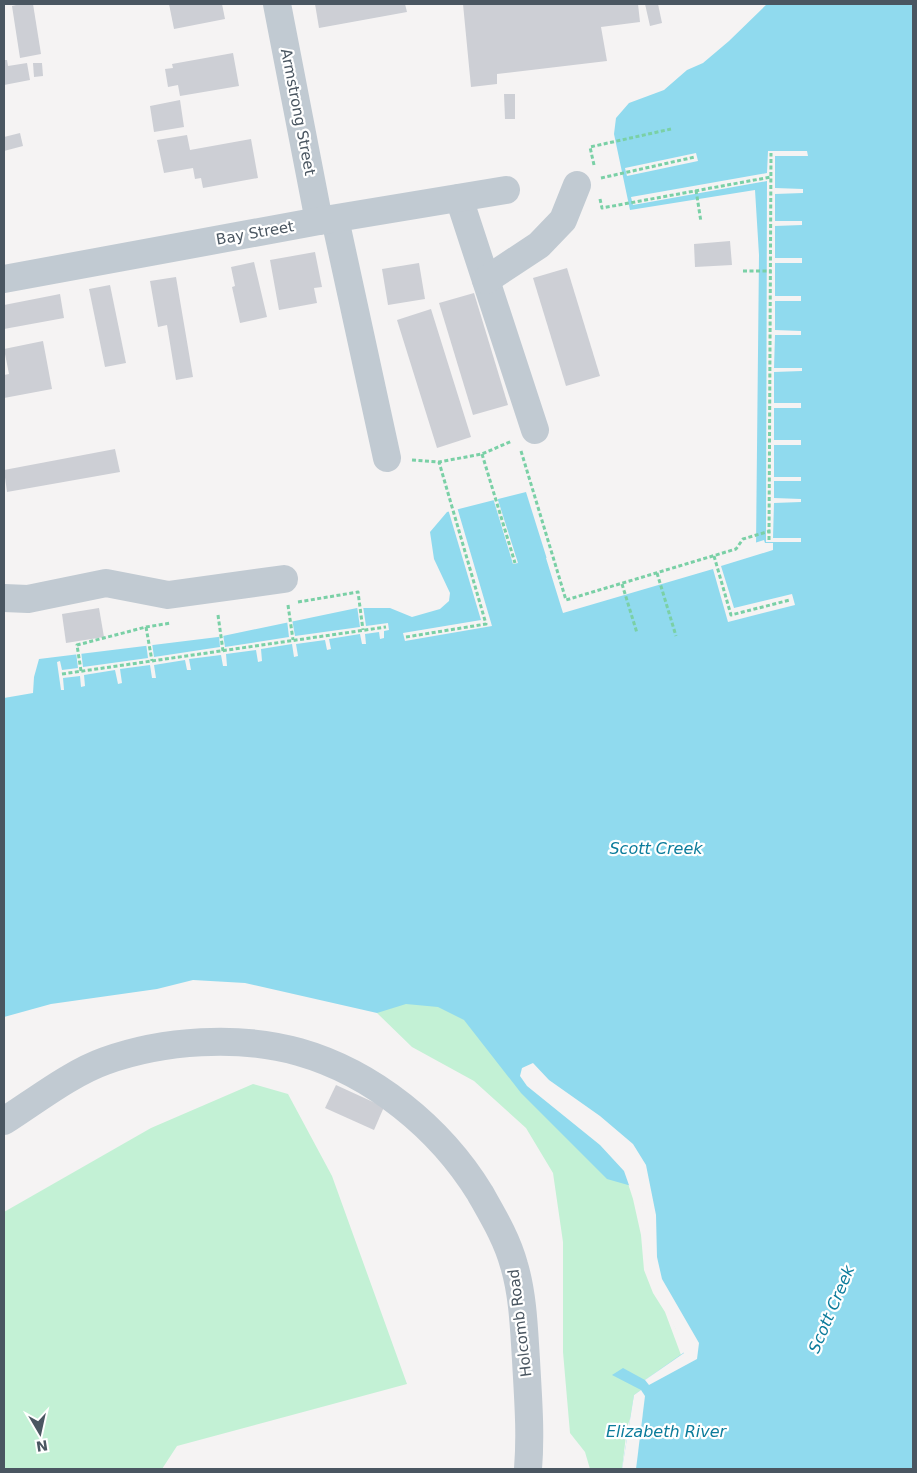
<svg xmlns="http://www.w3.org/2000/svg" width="917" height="1473" viewBox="0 0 917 1473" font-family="'DejaVu Sans',sans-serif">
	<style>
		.green { fill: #c3f1d5 }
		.water { fill: #90daee }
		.pier { fill: #f5f3f3 }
		.building { fill: #cdcfd5 }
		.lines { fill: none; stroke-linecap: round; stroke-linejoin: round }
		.path { stroke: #7ad0a6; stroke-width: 3; stroke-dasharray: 4 2.5; stroke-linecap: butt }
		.minor { stroke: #c1cad2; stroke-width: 28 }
		.labels { text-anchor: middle; stroke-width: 4.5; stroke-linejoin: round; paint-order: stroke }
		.street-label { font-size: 15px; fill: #4a5661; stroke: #fff }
		.water-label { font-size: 16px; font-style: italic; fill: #0c7c9b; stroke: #fff }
	</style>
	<rect width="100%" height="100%" fill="#f5f3f3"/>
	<!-- green -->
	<g class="green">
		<polygon points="427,983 624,1171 633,1199 641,1235 644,1270 653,1293 665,1312 681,1355 645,1380 627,1427 622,1469 590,1469 585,1452 570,1433 563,1352 563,1242 553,1173 526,1128 474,1081 412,1047 377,1013 382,999"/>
		<polygon points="253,1084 288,1094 332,1176 407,1384 177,1446 162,1469 4,1469 4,1212 151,1128"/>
	</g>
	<!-- water -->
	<polygon class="water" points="767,4 913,4 913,1469 622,1469 634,1395 641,1390 612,1375 623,1368 645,1380 686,1351 661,1296 642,1189 607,1179 521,1093 464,1020 438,1007 406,1004 377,1013 245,983 193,980 157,989 51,1004 4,1017 4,698 33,693 34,677 39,659 218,637 357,608 390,608 412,617 440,609 449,601 450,593 434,559 430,532 447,512 526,492 562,607 756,546 759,255 755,190 630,210 614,134 616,118 629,103 664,90 687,70 703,63 729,41"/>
	<!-- pier -->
	<g class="pier">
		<polygon points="768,151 807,151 808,156 775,156 775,188 803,189 803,193 775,194 775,221 802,221 802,225 775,226 775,258 802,258 802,263 775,263 775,296 801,296 801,301 775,301 775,330 801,331 801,335 775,335 774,368 802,368 802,371 774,372 774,403 801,403 801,408 774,408 774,440 801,440 801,445 774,445 774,477 801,477 801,481 774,481 774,498 801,499 801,502 774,503 773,538 801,538 801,542 766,542 767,181 633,205 631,197 767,173"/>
		<polygon points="696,153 698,161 627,176 625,168"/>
		<polygon points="497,497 518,563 513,564 493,498"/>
		<polygon points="457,507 492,626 405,641 403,633 481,620 448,509"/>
		<polygon points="764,540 765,543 773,543 773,550 721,566 734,608 792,594 795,605 728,622 713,569 563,613 546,558 549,557 563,604"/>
		<polygon points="357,606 363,606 366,626 388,623 389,630 384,631 384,638 380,639 379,632 365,634 366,644 362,644 360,634 329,639 331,649 327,650 325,640 296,644 298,656 294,657 292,644 261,649 262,661 258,662 256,650 226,654 227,666 223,666 221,655 189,659 191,670 187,670 185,660 154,665 156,678 152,678 150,665 120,669 122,683 118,684 115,670 84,675 85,686 81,687 80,676 63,678 64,690 61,690 57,662 60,661 62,670 78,668 76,652 81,651 83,667 148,658 146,643 152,643 154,657 220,647 219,635 223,634 225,647 289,637 287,620 292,619 295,636 360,627"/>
		<polygon points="533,1063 549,1080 600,1116 633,1144 646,1165 656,1215 657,1257 662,1279 699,1343 697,1359 649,1385 645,1380 684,1353 675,1328 659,1297 650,1275 645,1219 640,1191 630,1188 624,1171 600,1145 527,1086 520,1076 522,1068"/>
		<polygon points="641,1390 645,1396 636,1469 622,1469 634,1395"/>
	</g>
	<!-- building -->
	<g class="building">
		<polygon points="20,4 33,4 41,54 20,58 12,6"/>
		<polygon points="169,4 222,4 225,19 174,29"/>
		<polygon points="315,4 405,4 407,12 319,28"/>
		<polygon points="463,4 638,4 640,22 601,27 607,61 497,74 497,84 471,87"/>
		<polygon points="645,4 658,4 662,23 650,26"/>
		<polygon points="233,53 239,86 180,96 178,85 168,87 165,69 173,68 172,64"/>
		<polygon points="4,60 7,60 8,66 27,63 30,80 4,85"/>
		<polygon points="33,63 42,63 43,76 34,77"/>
		<polygon points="504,94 515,94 515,119 505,119"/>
		<polygon points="180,100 184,127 154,132 150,106"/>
		<polygon points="20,133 23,146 4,151 4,137"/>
		<polygon points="187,135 190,150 251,139 258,178 203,188 201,178 195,179 193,168 164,173 157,140"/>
		<polygon points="730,241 732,265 695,267 694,244"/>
		<polygon points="315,252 322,287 314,288 317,303 279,310 270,260"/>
		<polygon points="254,262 267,317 240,323 232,287 235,286 231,267"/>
		<polygon points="419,263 425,299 388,305 382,269"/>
		<polygon points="567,268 600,376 566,386 533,278"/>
		<polygon points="176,277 193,377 176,380 167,325 158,327 150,281"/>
		<polygon points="110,285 126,363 105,367 89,289"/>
		<polygon points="474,293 508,405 473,415 439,303"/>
		<polygon points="60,294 64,318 4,329 4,305"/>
		<polygon points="431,309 471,437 437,448 397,320"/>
		<polygon points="43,341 52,389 4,398 4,375 9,374 4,349"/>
		<polygon points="115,449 120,472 7,492 4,470"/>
		<polygon points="99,608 104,637 66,643 62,614"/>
		<polygon points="336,1085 384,1107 374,1130 325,1108"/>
	</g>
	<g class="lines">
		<!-- path -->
		<g class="path">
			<polyline points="594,165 590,147 671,129"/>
			<polyline points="601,178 695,157"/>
			<polyline points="696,190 701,222"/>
			<polyline points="600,199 602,208 771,177"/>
			<polyline points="743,271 771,271"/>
			<polyline points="521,451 566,600 736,549 743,539 770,531"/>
			<polyline points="482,454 515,563"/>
			<polyline points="412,460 439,462 482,454 512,441"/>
			<polyline points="769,540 771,153"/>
			<polyline points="714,556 731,615 790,600"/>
			<polyline points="657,573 676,636"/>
			<polyline points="622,584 637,633"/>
			<polyline points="298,602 358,592 363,630"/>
			<polyline points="288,605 293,640"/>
			<polyline points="218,615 223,651"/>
			<polyline points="146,627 152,661"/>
			<polyline points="406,637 486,624 439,462"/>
			<polyline points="81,671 77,645 146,627 171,623"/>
			<polyline points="62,674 386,627"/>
		</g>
		<!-- minor -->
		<g class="minor">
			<polyline points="277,4 319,221"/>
			<polyline points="459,198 535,430"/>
			<polyline points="335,219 387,458"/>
			<polyline points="4,279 319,221 506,190"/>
			<polyline points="486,280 539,245 563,220 577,185"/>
			<polyline points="4,598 28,599 106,583 168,595 284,579"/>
			<path d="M4,1121C34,1102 71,1073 105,1061C163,1040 239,1035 299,1052C373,1073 440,1128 480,1193C493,1216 507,1239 514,1265C523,1295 524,1329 526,1360C528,1397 531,1433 528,1469"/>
		</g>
	</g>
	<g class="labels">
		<!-- street labels -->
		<g class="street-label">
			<text transform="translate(298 112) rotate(79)" y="5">Armstrong Street</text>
			<text transform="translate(255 233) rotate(-10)" y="5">Bay Street</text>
			<text transform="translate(520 1323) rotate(-97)" y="5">Holcomb Road</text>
		</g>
		<!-- water labels -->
		<g class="water-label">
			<text x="656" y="854">Scott Creek</text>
			<text transform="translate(831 1309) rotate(-67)" y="6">Scott Creek</text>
			<text x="666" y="1437">Elizabeth River</text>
		</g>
	</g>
	<!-- border -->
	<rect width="917" height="1473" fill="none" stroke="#4a5661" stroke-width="10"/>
	<!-- north arrow -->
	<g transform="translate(40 1433) rotate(171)" stroke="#ffffff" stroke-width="4" paint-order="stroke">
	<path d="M0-4L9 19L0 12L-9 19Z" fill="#4a5661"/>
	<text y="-8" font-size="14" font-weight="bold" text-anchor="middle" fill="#4a5661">N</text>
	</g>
</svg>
